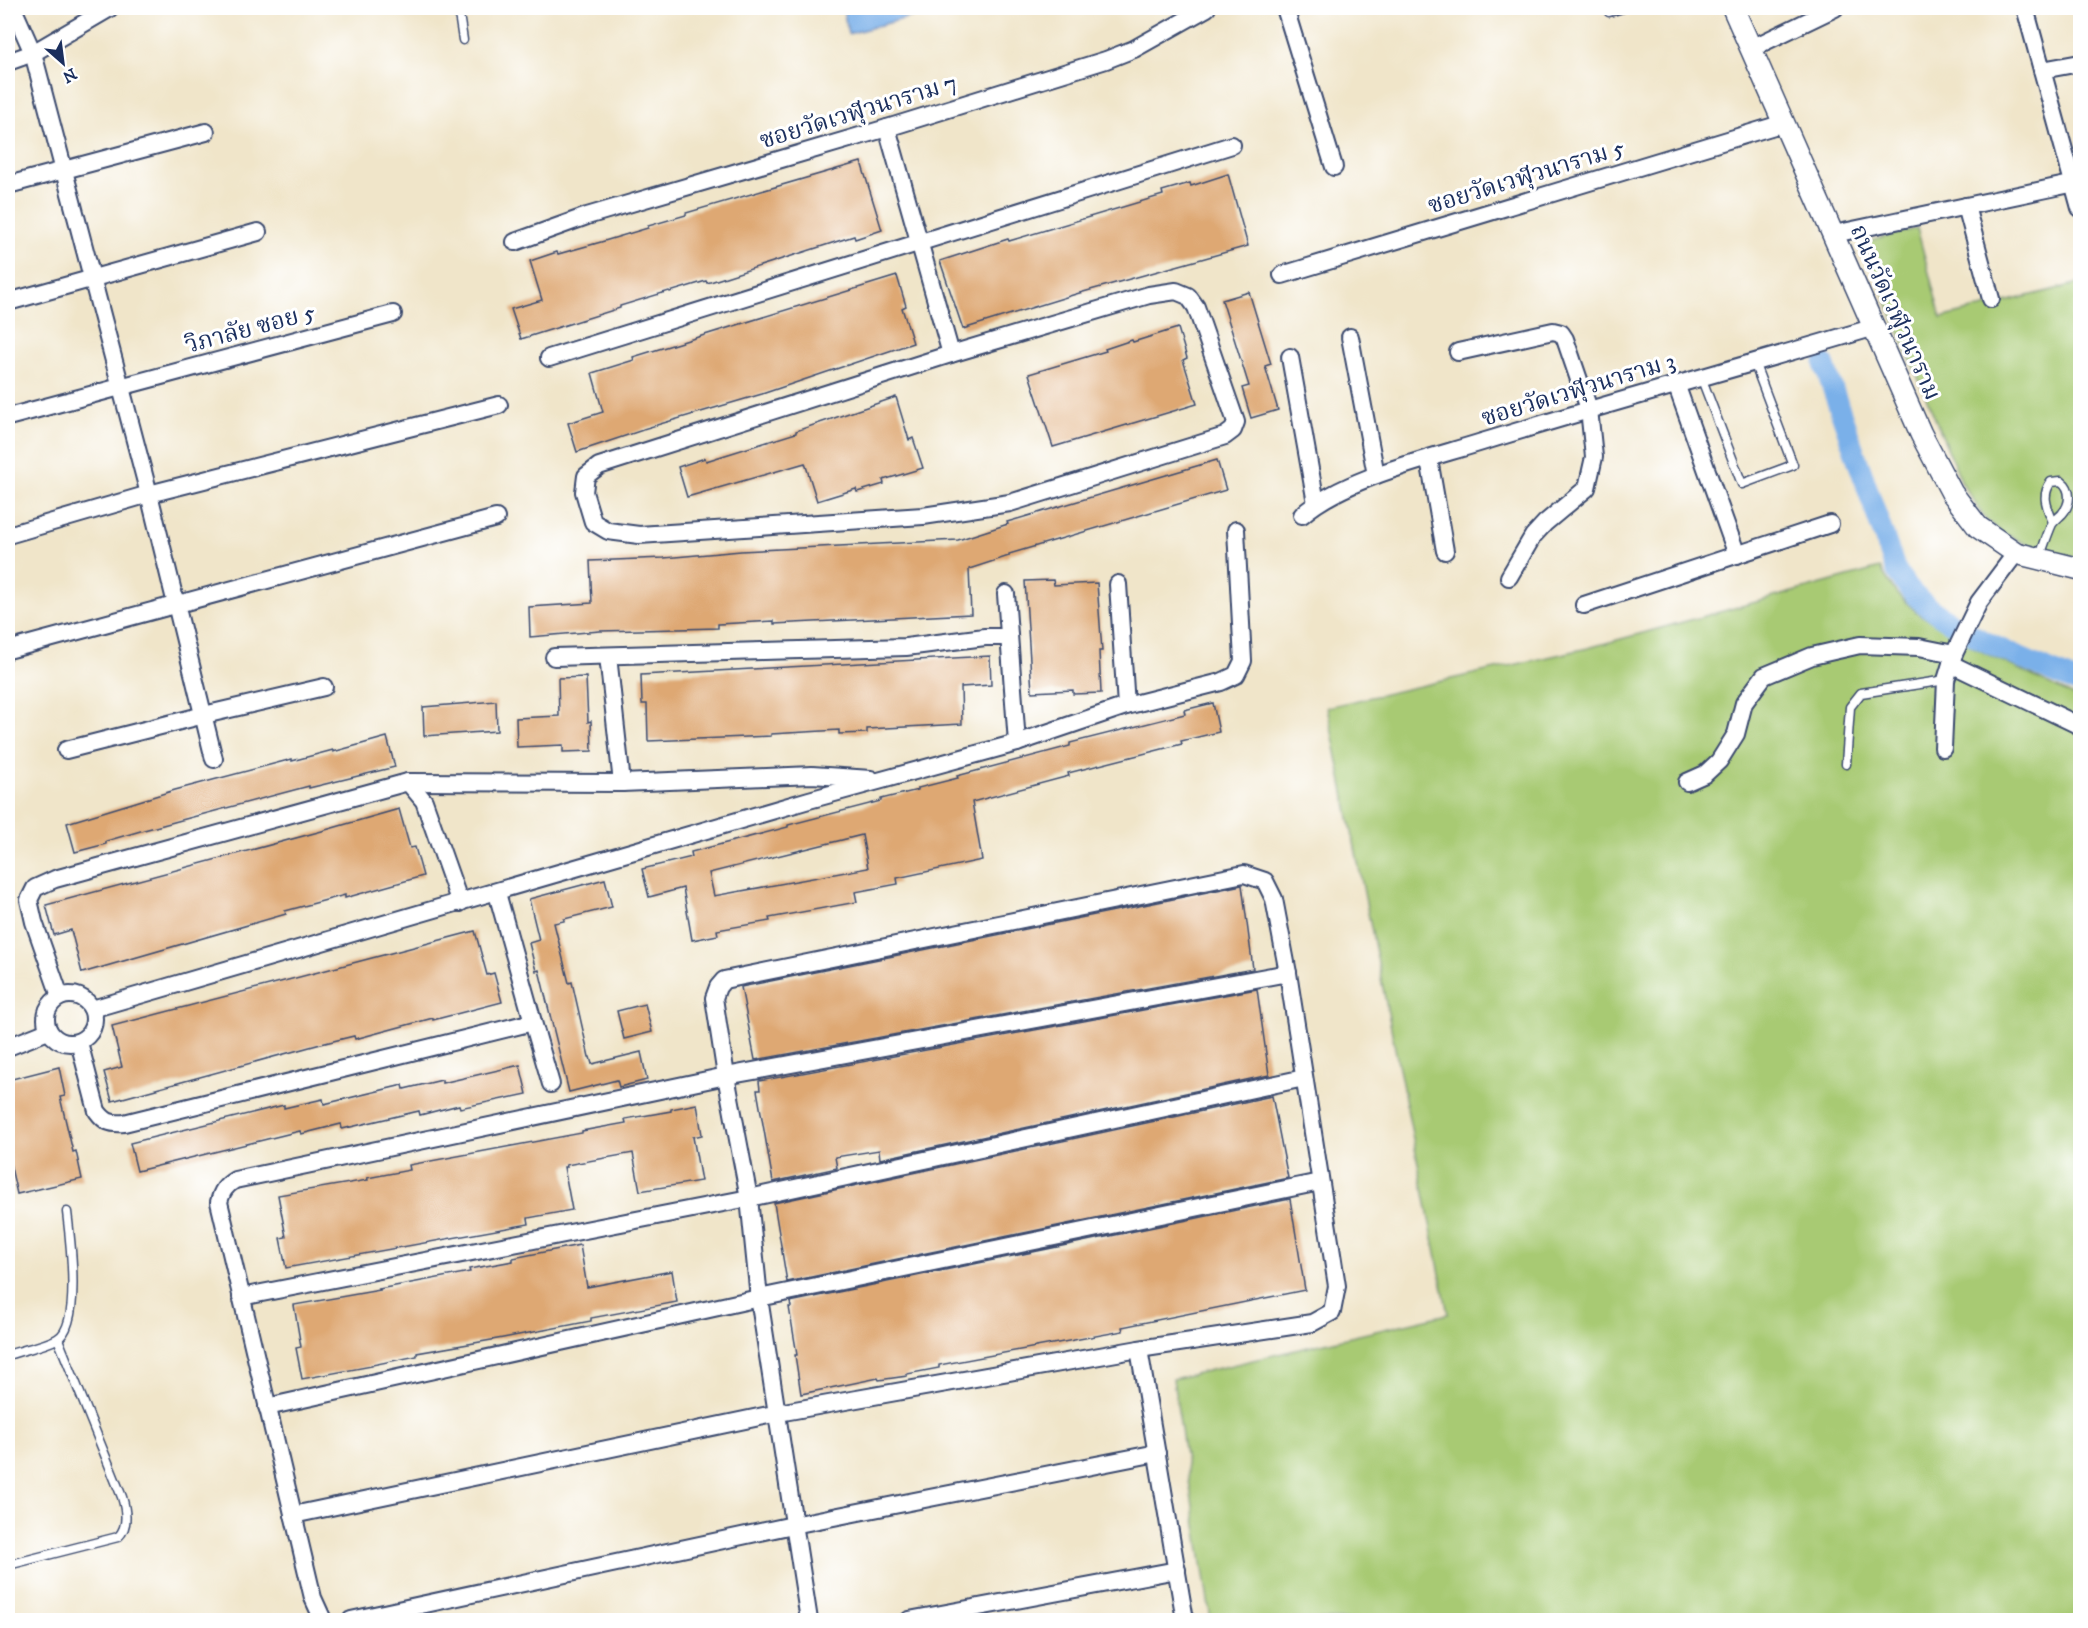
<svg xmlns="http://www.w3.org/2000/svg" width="2088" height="1628" viewBox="0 0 2088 1628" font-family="'IM FELL DW Pica','Noto Serif Thai',serif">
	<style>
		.green { fill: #a8ca73; stroke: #627c68; stroke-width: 1.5 }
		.water { fill: #7ab0e9; stroke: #4a70a4; stroke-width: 1.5 }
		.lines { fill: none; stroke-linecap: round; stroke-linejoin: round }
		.canal { stroke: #7ab0e9; stroke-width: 21 }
		.building { fill: #dea873; fill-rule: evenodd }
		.service-casing { stroke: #3b4a6e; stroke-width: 11 }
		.minor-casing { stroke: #3b4a6e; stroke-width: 20 }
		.tertiary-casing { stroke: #3b4a6e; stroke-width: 24 }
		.service { stroke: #fff; stroke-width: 8 }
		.minor { stroke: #fff; stroke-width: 16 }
		.tertiary { stroke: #fff; stroke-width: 21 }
		.labels { text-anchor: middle; stroke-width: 6; stroke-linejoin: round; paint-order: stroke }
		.street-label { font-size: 24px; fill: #1b2f5e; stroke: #fff }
	</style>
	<rect width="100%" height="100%" fill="#fff"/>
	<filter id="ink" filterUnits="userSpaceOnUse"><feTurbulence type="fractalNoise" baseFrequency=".0167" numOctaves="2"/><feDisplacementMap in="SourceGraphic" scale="12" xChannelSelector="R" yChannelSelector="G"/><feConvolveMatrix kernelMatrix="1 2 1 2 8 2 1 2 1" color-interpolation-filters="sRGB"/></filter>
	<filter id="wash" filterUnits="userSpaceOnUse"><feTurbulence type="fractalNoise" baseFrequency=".008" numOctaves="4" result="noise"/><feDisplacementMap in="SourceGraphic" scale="24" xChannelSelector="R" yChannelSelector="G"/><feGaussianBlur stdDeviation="1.35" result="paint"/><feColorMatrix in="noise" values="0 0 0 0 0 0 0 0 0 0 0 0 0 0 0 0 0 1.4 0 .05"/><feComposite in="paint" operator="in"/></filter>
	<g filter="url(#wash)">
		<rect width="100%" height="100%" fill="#f0e5c9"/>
		<!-- green -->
		<g class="green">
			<polygon points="1917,228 1941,318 2080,283 2080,558 2037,549 2003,533 1986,520 1962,483 1898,330 1864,243"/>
			<polygon points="1880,568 1897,594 1919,614 1975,648 2080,699 2080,1620 1211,1620 1173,1379 1448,1314 1327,707 1588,648"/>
		</g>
		<!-- water -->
		<polygon class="water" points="843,8 943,8 848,34"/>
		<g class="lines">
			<!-- canal -->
			<path class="canal" d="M1824,364L1895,568C1899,574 1903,582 1908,588C1944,630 2029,661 2080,684"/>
		</g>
		<g id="blocks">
			<!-- building -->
			<g class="building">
				<polygon points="861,162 882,230 855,239 854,236 707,283 706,281 670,292 669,291 620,306 620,308 521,339 511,309 542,300 530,261 557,252 558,254 601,242 648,228 648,226 686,215 686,213"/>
				<polygon points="1228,174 1248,246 1076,294 963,329 940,261 1008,239 1009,241 1163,195 1162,191 1190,183 1191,186"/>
				<polygon points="897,276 906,306 902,308 913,343 762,394 643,429 643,430 577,452 568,423 603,412 592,373 634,360 633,357"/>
				<polygon points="1249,292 1271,364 1265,366 1278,410 1251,418 1242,388 1249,386 1222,300"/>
				<polygon points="1178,328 1187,358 1183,360 1197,404 1053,447 1029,374 1106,351 1105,349 1132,340 1133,342"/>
				<polygon points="896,397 909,440 913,438 923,468 883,480 884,484 857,492 856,489 817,501 805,463 687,497 678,467 705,458 706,461 796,433 796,431"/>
				<polygon points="1217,460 1226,490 1009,554 1009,556 969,569 971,614 774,624 774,621 718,624 718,628 600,631 530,637 529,607 592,603 590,561 664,558 741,551 958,540 1008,524 1007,522"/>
				<polygon points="1053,580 1054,585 1097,583 1102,651 1099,651 1101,693 1073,694 1073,690 1032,692 1025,581"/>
				<polygon points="990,656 991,685 961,687 962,724 867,729 867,733 839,734 839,730 771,734 771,736 648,741 647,704 642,704 641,675"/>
				<polygon points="586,677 588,722 591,721 592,751 563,752 563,745 517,747 516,718 559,716 558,678"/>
				<polygon points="496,701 497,731 424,736 423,707"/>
				<path d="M1213,703L1219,732L1181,741L1182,744L1068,773L1069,776L972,802L982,860L897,878L898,884L855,892L857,902L769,918L770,921L717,930L718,935L692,940L683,888L649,897L642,869L692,857L691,852L788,827V825L881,801V799L918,790V788L958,778L957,776L1070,746V743L1185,714L1184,710ZM862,835L868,868L714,896L709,873Z"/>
				<polygon points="387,737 395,767 309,788 309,786 144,830 106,841 106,844 75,852 67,823 175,790 292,759 292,761 333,750 333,752"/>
				<polygon points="399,809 410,848 415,847 423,876 345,898 345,895 285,911 286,914 82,973 71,930 54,935 46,905 322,831"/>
				<polygon points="605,879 612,907 564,919 564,921 554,923 569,983 572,982 589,1057 590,1057 592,1064 641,1052 647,1080 619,1087 617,1080 569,1092 539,970 536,971 529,943 539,940 529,899"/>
				<polygon points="1242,885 1253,969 755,1060 741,987"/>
				<polygon points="475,931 487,975 494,973 502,1002 433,1020 433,1018 355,1039 354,1036 317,1045 112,1101 104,1072 122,1067 112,1026"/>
				<polygon points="1257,989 1269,1075 880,1159 879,1150 835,1157 837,1168 773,1182 757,1090 760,1090 759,1081"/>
				<polygon points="645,1004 652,1032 624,1039 617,1011"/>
				<polygon points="520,1065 527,1094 460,1108 459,1105 420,1115 419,1111 342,1129 341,1124 301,1134 300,1131 137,1171 130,1143 284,1105 284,1108 323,1099 324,1104 403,1085 404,1089 442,1080 442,1083"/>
				<polygon points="59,1067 65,1096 60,1097 73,1152 76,1151 82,1179 17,1194 8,1154 8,1080"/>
				<polygon points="1272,1096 1288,1178 787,1282 774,1203"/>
				<polygon points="697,1104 702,1135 693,1137 701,1181 640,1191 633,1153 566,1165 567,1167 564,1167 572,1210 528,1218 529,1224 286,1268 280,1238 286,1237 278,1195 368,1180 367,1178 410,1170 409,1165 582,1133 582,1131 626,1123 625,1119 671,1111 671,1109"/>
				<polygon points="1290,1199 1305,1290 1122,1327 1123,1331 939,1365 939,1368 907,1374 907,1376 879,1380 878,1378 801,1394 795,1355 797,1355 789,1307 791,1307 790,1302"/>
				<polygon points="580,1245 587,1287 672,1271 677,1302 591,1318 591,1321 503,1338 417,1353 417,1356 372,1365 372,1366 302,1379 296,1348 301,1347 294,1305 380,1290 379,1289 470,1272 469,1269 513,1261 513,1258"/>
			</g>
		</g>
	</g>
	<g filter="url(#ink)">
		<use href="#blocks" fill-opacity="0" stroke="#3b4a6e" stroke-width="1.5"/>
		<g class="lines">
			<!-- service casing -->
			<g class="service-casing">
				<g id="service">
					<polyline points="458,8 463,40"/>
					<polyline points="1609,12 1623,8"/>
					<polyline points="1701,377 1742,484 1793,465 1754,362"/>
					<path d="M2039,559C2043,548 2047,535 2052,524C2055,520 2059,517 2062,514C2071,504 2072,489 2061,481L2051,482C2041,496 2047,507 2053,522"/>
					<polyline points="1846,764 1850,707 1861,693 1946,680"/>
					<path d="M8,1355C22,1350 44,1346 57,1339C82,1326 70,1237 67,1212"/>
					<path d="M8,1565L118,1537C129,1527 126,1510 122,1497L58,1339"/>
				</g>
			</g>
			<!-- minor casing -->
			<g class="minor-casing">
				<g id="minor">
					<polyline points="13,8 33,53 149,494 214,759"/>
					<polyline points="1285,8 1334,167"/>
					<polyline points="2025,8 2080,208"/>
					<polyline points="1752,48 1835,8"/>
					<polyline points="8,62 33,53 110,8"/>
					<polyline points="2042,70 2080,63"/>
					<polyline points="887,128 951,354"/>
					<polyline points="8,185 206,132"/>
					<polyline points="1966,206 1991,299"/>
					<polyline points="1834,234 2080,182"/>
					<polyline points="515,242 587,216 887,128 1106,60 1134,49 1207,8"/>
					<polyline points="1282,275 1784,123"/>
					<polygon points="1176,291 1188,296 1196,307 1236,422 1233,430 1225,436 1010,503 923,516 639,535 608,531 593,522 584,492 586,476 599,466 951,354 1149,295"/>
					<polyline points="8,302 258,232"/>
					<polyline points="1350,337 1376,475"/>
					<polyline points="1458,352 1553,331 1561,333 1565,339 1589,409 1594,457 1587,488 1545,523 1533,536 1509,577"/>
					<polyline points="1290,357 1316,503"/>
					<polyline points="549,358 1232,145"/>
					<polyline points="1676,384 1737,555"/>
					<polyline points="8,417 393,314"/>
					<polyline points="1429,459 1445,551"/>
					<path d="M1302,515C1344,478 1428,459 1482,442C1612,402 1744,366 1875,327"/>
					<polyline points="8,535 149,494 499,405"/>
					<polyline points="1118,584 1126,706"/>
					<polyline points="1006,594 1017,743"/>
					<polyline points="1584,605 1830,524"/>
					<polyline points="8,650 496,518"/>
					<polyline points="608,656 622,783"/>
					<polyline points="554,657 906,647 985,637 1008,637"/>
					<polyline points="1951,664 2080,726"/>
					<polyline points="1943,748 1946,680 1954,654 1979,602 2016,553"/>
					<polyline points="66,750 204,715 324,687"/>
					<polyline points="408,782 622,783 812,775 871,779"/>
					<polyline points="1687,782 1705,774 1719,761 1736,734 1744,703 1764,676 1812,656 1860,645 1919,647 1954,654"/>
					<circle cx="70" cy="1019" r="24"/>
					<polyline points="60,996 34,922 29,900 35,888 55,879 408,782 424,801 460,903"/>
					<polyline points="92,1009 809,800 1017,743 1126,706 1221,682 1236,675 1243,661 1236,530"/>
					<polyline points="533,1022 551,1084"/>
					<path d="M79,1042L97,1111C105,1122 110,1124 124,1123L533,1022L497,893"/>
					<polyline points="8,1047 48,1031"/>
					<polyline points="241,1297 749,1198 1304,1078"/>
					<polyline points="1139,1349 1185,1620"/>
					<polyline points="267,1407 759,1298 1320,1182"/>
					<polyline points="293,1515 778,1413 1139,1349 1312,1323 1332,1312 1337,1286 1288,973 1274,899 1265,881 1244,874 724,980 718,987 714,998 726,1076 749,1198 759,1298 809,1620"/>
					<path d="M323,1620L313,1598L219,1202C222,1191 225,1186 235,1180L726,1076L1288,973"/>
					<polyline points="351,1620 793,1525 1157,1453"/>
					<polyline points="909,1620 1177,1570"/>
				</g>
			</g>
			<!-- tertiary casing -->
			<g class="tertiary-casing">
				<polyline id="tertiary" points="1733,8 1921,434 1952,493 1978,527 2016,553 2080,569"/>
			</g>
			<!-- service -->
			<use href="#service" class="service"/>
			<!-- minor -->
			<use href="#minor" class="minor"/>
			<!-- tertiary -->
			<use href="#tertiary" class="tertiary"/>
		</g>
	</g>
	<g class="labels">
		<!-- street labels -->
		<g class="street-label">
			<text transform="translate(858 111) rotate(-17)" y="8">ซอยวัดเวฬุวนาราม 7</text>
			<text transform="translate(1526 176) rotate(-17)" y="8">ซอยวัดเวฬุวนาราม 5</text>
			<text transform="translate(1896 312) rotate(66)" y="8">ถนนวัดเวฬุวนาราม</text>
			<text transform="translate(250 328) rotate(-15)" y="8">วิภาลัย ซอย 5</text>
			<text transform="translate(1578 389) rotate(-17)" y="8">ซอยวัดเวฬุวนาราม 3</text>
		</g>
	</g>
	<!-- margin -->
	<rect width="2088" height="1628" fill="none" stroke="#fff" stroke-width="30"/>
	<!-- north arrow -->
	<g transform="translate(63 63) rotate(152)" stroke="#ffffff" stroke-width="4.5" paint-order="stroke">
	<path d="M0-4.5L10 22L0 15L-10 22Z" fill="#1b2f5e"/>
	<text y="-9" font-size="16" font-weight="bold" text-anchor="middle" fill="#1b2f5e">N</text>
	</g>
</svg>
